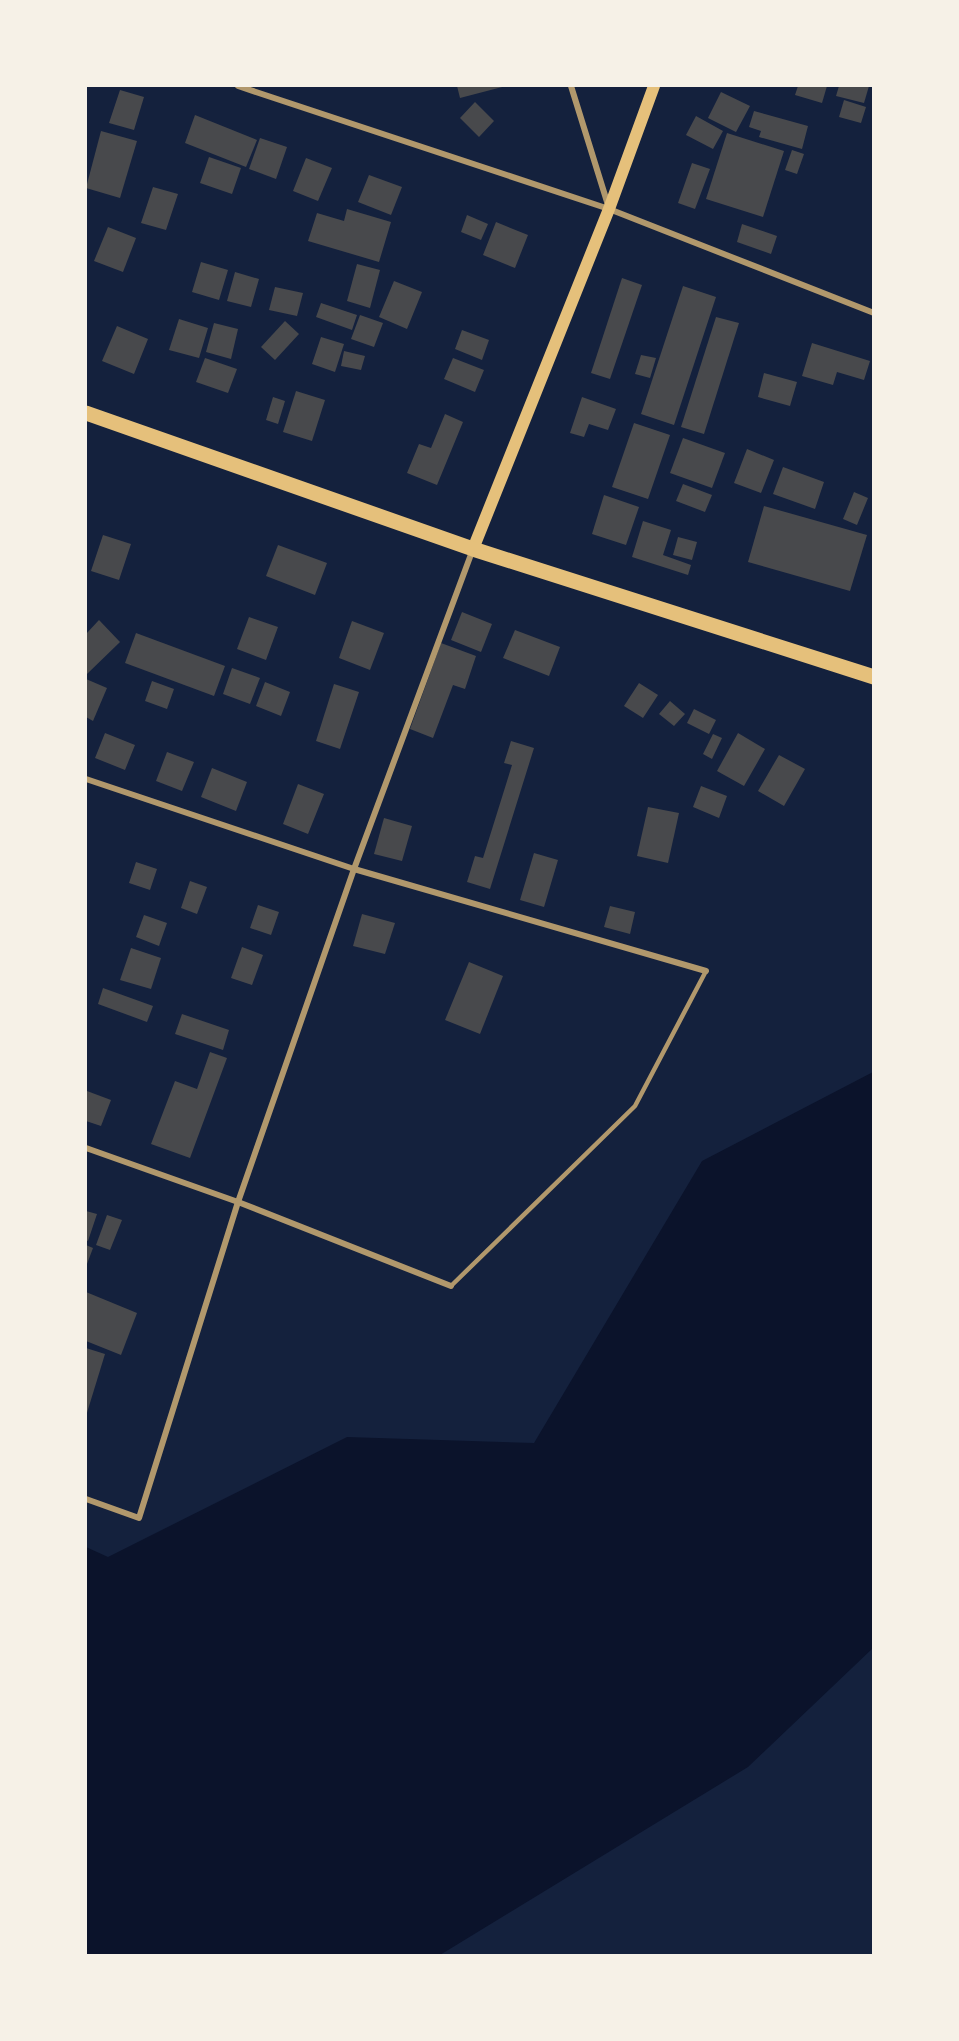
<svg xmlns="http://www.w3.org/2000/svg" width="959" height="2041" viewBox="0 0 959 2041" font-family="Figtree,sans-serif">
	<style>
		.water { fill: #0b132b }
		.building { fill: #48494c }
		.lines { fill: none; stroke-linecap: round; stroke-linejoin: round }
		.service { stroke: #b1986c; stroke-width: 4.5 }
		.minor { stroke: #b1986c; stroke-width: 6 }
		.secondary { stroke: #e5c07b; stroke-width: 12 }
		.primary { stroke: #e5c07b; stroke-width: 15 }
	</style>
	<rect width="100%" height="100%" fill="#14213d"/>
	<!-- water -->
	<polygon class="water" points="873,1072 873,1648 748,1767 440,1955 86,1955 86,1547 108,1557 347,1437 534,1443 702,1161"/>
	<!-- building -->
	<g class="building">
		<polygon points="457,86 506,86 460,98"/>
		<polygon points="798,86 827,86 822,103 795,95"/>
		<polygon points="839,86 869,86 864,103 836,96"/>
		<polygon points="120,90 144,97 134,130 109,123"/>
		<polygon points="721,92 750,106 736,132 708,118"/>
		<polygon points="844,100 866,107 861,123 839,117"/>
		<polygon points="475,102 494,121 479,137 460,118"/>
		<polygon points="754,111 808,126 802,149 759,137 761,131 749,127"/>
		<polygon points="195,115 257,140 246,167 185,143"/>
		<polygon points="696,116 723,131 713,149 686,135"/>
		<polygon points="101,131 137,141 120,198 86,188"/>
		<polygon points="727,133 784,151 763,217 706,199"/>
		<polygon points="260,138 287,147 276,179 249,169"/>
		<polygon points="792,150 804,154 797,174 785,170"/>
		<polygon points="209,157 241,168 232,194 200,183"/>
		<polygon points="306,158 332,168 318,201 293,191"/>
		<polygon points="692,163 710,169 695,209 678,203"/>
		<polygon points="369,175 402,187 391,215 358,202"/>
		<polygon points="153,187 178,194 166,230 141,223"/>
		<polygon points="347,209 391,222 379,262 308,241 317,213 344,221"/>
		<polygon points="467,215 488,224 481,240 461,232"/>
		<polygon points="496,222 528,235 515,268 483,255"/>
		<polygon points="742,224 777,236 771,254 737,242"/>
		<polygon points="108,227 136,238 123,272 94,261"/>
		<polygon points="201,262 228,270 219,300 192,292"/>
		<polygon points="357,264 380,270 370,308 347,301"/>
		<polygon points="235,272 259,279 251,307 227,301"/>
		<polygon points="622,278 642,285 610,379 591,373"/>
		<polygon points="394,281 422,292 407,329 379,317"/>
		<polygon points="683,286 716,297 674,425 641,414"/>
		<polygon points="275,287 303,293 297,316 269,310"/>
		<polygon points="321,303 357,315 352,330 316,317"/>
		<polygon points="360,315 383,323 374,347 351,339"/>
		<polygon points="716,317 739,323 704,434 681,427"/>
		<polygon points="179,319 208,328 199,358 169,350"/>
		<polygon points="285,321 299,334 275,360 261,347"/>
		<polygon points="214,323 238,329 231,359 206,352"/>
		<polygon points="117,326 148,339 134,374 102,361"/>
		<polygon points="462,330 489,340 482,360 455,349"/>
		<polygon points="321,337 344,344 335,372 312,364"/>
		<polygon points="812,343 870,361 864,380 837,372 833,385 802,376"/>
		<polygon points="344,351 365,356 361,370 341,366"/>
		<polygon points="641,355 656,358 650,378 635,374"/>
		<polygon points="205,358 237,369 228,393 196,382"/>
		<polygon points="453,358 484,370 475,392 444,379"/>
		<polygon points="764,373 797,382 790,406 758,397"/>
		<polygon points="296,391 325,400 312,441 283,432"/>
		<polygon points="273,397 285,401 278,424 266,420"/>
		<polygon points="582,397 616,409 608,430 589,424 584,437 570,433"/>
		<polygon points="445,414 463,422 437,485 407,473 419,444 431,448"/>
		<polygon points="634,423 670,435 648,499 612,487"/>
		<polygon points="683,438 725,453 712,488 670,473"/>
		<polygon points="747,449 774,460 761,493 734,483"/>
		<polygon points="783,467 824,482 815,509 773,494"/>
		<polygon points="683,484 712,495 705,512 676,501"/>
		<polygon points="854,492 868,498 857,525 843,519"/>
		<polygon points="604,495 639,507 626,545 592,534"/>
		<polygon points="764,506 867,535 850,591 748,562"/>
		<polygon points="643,521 671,530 663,555 691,565 688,575 632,557"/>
		<polygon points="103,535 131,544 119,580 91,571"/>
		<polygon points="678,537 697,542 692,560 673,555"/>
		<polygon points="278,545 327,563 315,595 266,576"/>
		<polygon points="462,612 492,624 481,652 451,640"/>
		<polygon points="249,617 278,627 266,660 237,649"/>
		<polygon points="99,620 120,642 86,675 86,634"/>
		<polygon points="352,621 384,633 370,670 339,658"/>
		<polygon points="515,630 560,647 549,676 503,658"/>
		<polygon points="136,633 225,666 214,696 125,663"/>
		<polygon points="441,643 476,656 465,689 453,685 433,738 410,729"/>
		<polygon points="232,668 260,678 250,704 223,694"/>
		<polygon points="86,679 107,688 93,721 86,717"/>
		<polygon points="152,681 174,689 167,709 145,701"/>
		<polygon points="265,682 290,692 281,716 256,706"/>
		<polygon points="639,683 658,695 643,718 624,706"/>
		<polygon points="334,684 359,692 340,749 316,741"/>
		<polygon points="670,701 685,714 674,726 659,714"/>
		<polygon points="694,709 716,720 709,734 687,723"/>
		<polygon points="105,733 135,745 125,770 95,758"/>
		<polygon points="738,733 765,749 744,786 717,771"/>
		<polygon points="713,734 722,738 712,759 703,754"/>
		<polygon points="511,741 534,748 490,889 467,882 475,856 483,858 512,765 504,763"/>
		<polygon points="167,752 194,762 182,791 156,781"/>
		<polygon points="779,755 805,769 784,806 758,791"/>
		<polygon points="212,768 247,782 236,811 201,797"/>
		<polygon points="298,784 324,794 308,834 283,824"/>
		<polygon points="701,786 727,796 719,818 693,807"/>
		<polygon points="648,807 679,813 668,863 637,856"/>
		<polygon points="384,818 412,826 402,861 374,854"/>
		<polygon points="534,853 558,860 544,907 520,900"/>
		<polygon points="136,862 157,869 150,890 129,883"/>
		<polygon points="190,881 207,887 197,914 181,908"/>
		<polygon points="258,905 279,912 271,935 250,928"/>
		<polygon points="610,906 635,912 630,934 604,927"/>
		<polygon points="362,914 395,923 385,954 353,946"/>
		<polygon points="144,915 167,923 159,946 136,937"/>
		<polygon points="242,947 263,955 252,985 231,978"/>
		<polygon points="131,948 161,958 151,989 120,980"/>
		<polygon points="469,962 503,976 480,1034 445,1020"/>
		<polygon points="103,988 153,1006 147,1022 98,1004"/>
		<polygon points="182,1014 229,1030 223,1050 175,1034"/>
		<polygon points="210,1052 227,1058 190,1158 151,1144 175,1081 197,1089"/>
		<polygon points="87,1091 111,1100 101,1126 86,1121"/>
		<polygon points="86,1211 97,1214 88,1241 86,1240"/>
		<polygon points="107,1215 122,1220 110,1250 96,1245"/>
		<polygon points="86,1245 93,1248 87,1264 86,1264"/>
		<polygon points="86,1292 137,1313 121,1355 86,1341"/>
		<polygon points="86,1348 105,1354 86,1416"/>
	</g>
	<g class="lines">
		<!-- service -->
		<polyline class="service" points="451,1286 635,1106 706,971"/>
		<!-- minor -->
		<g class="minor">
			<polyline points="238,86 609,209 874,313"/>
			<polyline points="571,86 608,205"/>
			<polyline points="86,779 354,869 706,971"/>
			<polyline points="86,1148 238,1202 451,1286"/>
			<polyline points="86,1499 139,1518 238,1202 354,869 473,549"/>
		</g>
		<!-- secondary -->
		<polyline class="secondary" points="473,549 609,209 654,86"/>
		<!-- primary -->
		<polyline class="primary" points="86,413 473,549 874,677"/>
	</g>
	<!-- border -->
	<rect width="959" height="2041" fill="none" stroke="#f6f1e7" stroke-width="174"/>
</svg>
